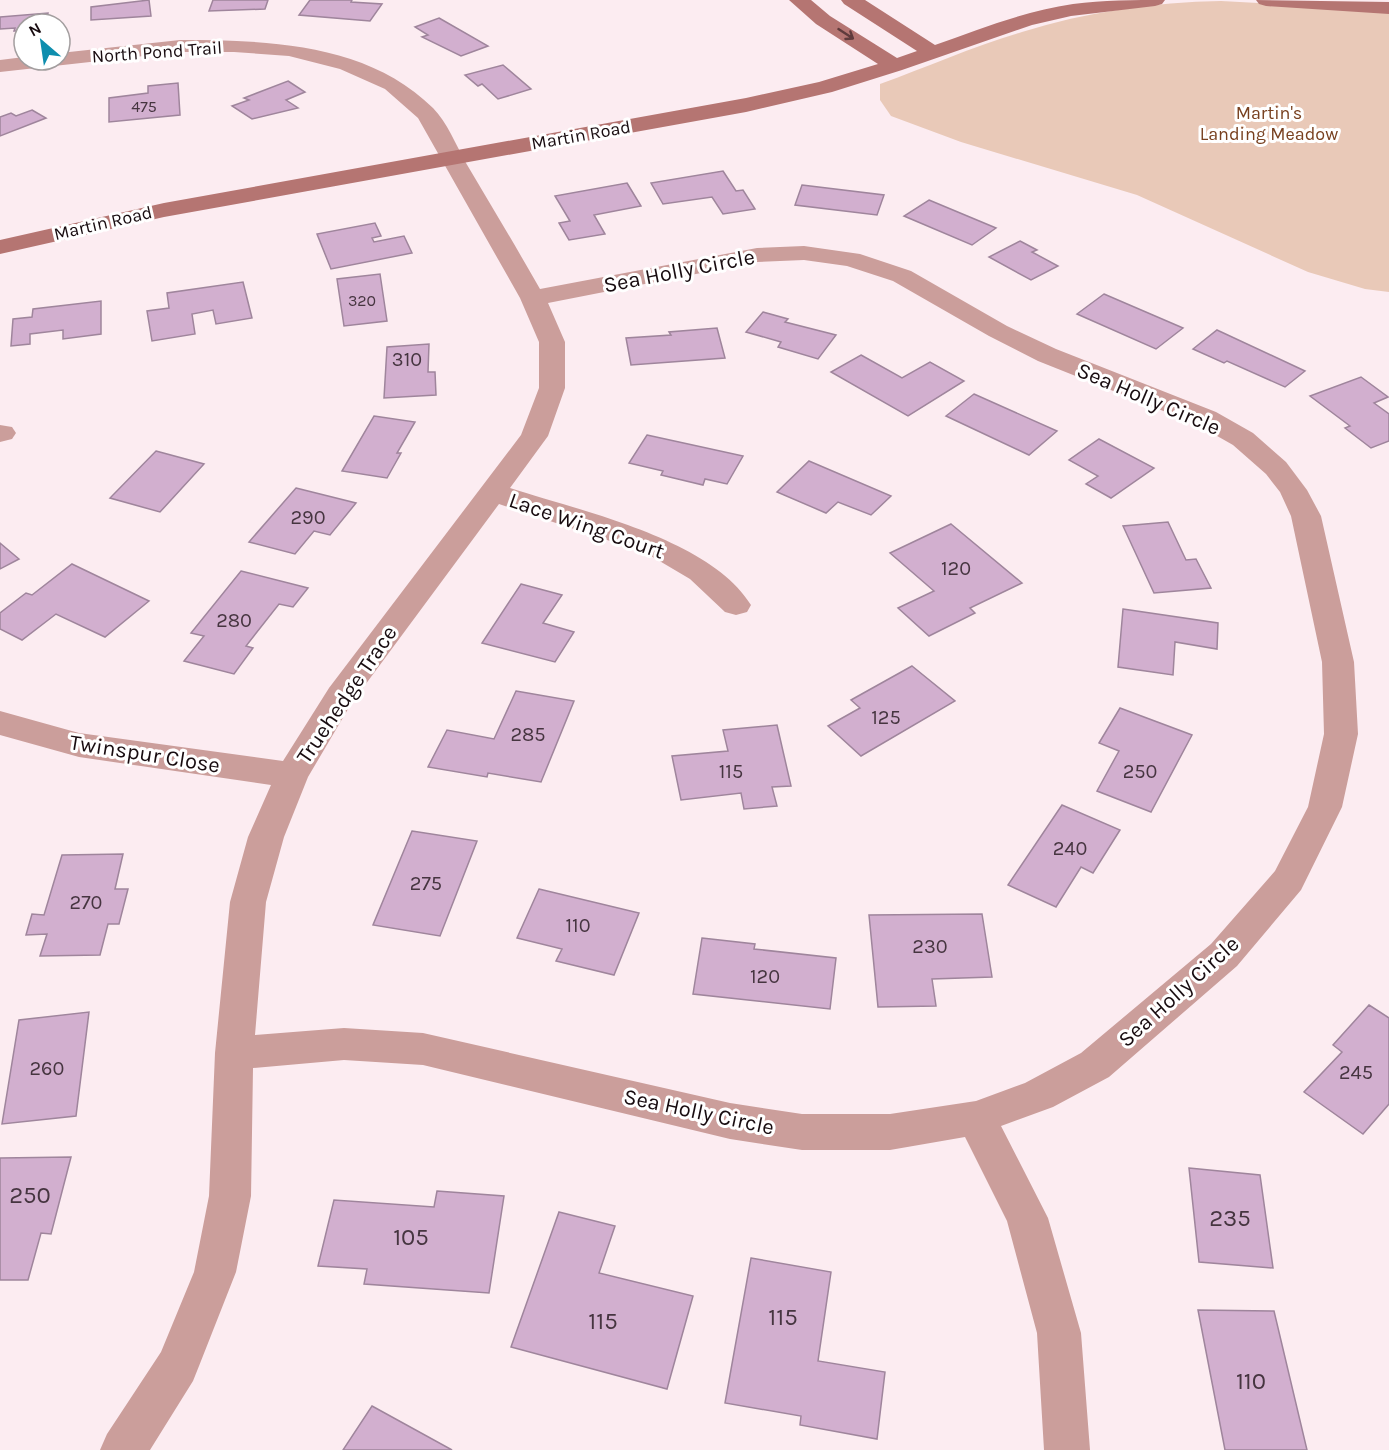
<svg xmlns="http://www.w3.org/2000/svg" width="1389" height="1450" viewBox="0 0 1389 1450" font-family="Karla,sans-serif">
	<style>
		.green { fill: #e9c9b8 }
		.building { fill: #d2afcf; stroke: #9f859c; stroke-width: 1.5 }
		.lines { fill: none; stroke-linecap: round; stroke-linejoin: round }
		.street { fill: #cb9e9b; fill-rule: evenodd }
		.secondary { fill: #b57572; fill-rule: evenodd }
		.oneway { stroke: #5f3b3c }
		.labels { text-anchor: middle; stroke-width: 6; stroke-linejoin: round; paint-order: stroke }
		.far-number-label { font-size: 16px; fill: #463540 }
		.far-street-label { font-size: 18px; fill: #180c10; stroke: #fff }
		.far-park-label { font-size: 18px; fill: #78401f; stroke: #fff }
		.number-label { font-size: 20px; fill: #463540 }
		.street-label { font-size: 22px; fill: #180c10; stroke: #fff }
		.near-number-label { font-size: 24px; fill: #463540 }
	</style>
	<rect width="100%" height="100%" fill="#fcecf1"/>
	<!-- green -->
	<path class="green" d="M1221,1L1389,10V292L1365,289L1308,272L1137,195L961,142L891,116L880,100V84C927,67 974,46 1022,32C1086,12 1154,2 1221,1Z"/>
	<!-- building -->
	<g class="building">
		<polygon points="149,0 151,16 91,20 91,7"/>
		<polygon points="213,0 268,0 265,9 209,11"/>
		<polygon points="310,0 352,0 351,2 382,4 370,21 299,15"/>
		<polygon points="48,13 46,24 24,24 24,31 14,31 15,28 0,29 0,17"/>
		<polygon points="439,18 488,46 461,56 422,37 428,35 415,27"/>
		<polygon points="503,65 531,89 498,99 482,84 478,86 465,75"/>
		<polygon points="288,81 305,92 286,100 298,108 252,119 232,106 249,100 244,98"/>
		<polygon points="178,83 180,115 109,122 109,98 148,93 148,86"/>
		<polygon points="32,110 46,118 0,136 0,117 11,113 16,116"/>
		<polygon points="723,171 736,191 743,190 755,209 723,214 712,197 663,204 651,183"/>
		<polygon points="627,183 641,206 594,215 605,234 569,240 559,223 570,221 555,196"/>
		<polygon points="802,185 884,195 877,215 795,205"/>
		<polygon points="929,200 996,228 972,245 904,216"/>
		<polygon points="375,223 381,236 372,238 374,242 404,236 412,253 331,269 317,234"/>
		<polygon points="1020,241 1037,250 1032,252 1058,266 1031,280 989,257"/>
		<polygon points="380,274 387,321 344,326 337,279"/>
		<polygon points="243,282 252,318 216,324 213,310 192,314 195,334 152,341 147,311 169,308 167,293"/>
		<polygon points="1104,294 1183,328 1156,349 1077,314"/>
		<polygon points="101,301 101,334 63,339 63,330 30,334 30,344 11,346 13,319 32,317 33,309"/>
		<polygon points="763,312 788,319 785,322 836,335 818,359 778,347 781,342 746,332"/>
		<polygon points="717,328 725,358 631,365 626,338 671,335 669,332"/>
		<polygon points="1217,330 1305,371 1285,387 1227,361 1224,363 1193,349"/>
		<polygon points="429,344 428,372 435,372 436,395 384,398 387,347"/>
		<polygon points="861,355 902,378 930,362 964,381 908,416 831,372"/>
		<polygon points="1361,377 1388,397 1374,403 1389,414 1389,441 1371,448 1345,428 1350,426 1310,396"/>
		<polygon points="974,394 1057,431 1029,455 946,416"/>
		<polygon points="374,416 415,422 397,453 401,453 387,478 342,471"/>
		<polygon points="647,435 743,456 727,484 705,479 703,485 661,475 663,471 629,463"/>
		<polygon points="1099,439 1154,468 1111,498 1086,484 1098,476 1069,460"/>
		<polygon points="156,451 204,464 160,512 110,498"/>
		<polygon points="809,461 891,496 871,515 838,502 826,513 777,492"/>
		<polygon points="296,488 356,503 330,535 314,531 295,554 249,542"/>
		<polygon points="1168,522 1186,560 1196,559 1211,588 1154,593 1123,526"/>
		<polygon points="951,524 1022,583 970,608 975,613 929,636 898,608 934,591 890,553"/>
		<polygon points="0,543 19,559 0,569"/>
		<polygon points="72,564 149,601 105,637 56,614 22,640 0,629 0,613 26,593 32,595"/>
		<polygon points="241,571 308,588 293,607 279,604 246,646 253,648 234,674 184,661 204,636 191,633"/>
		<polygon points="521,584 562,595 543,623 574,632 555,662 482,643"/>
		<polygon points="1123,609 1218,623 1217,649 1175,642 1173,675 1118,667"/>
		<polygon points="912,666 955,701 861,756 828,726 860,708 851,700"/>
		<polygon points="516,691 574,701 541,782 488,773 487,777 428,767 447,730 494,739"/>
		<polygon points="1120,708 1192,735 1151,812 1097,791 1119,751 1099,743"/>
		<polygon points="777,725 791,786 772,787 777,806 744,809 741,793 681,800 672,756 728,751 723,730"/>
		<polygon points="1062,805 1120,830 1093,873 1081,867 1056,907 1008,885"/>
		<polygon points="412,831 477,841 440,936 373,925"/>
		<polygon points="123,854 115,889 128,889 119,924 108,924 100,955 40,956 47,934 26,935 32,914 44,915 62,855"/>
		<polygon points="539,889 639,913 614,975 556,961 562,949 517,938"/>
		<polygon points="982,914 992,977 932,979 936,1006 878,1007 869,915"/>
		<polygon points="702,938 755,944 754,949 836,958 830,1009 693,994"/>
		<polygon points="1369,1005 1389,1018 1389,1104 1363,1134 1304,1092 1342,1052 1333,1045"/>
		<polygon points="89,1012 76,1116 2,1124 19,1020"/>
		<polygon points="71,1157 51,1234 41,1233 28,1280 0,1280 0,1158"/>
		<polygon points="1189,1168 1260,1175 1273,1268 1199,1262"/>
		<polygon points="437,1191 504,1196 489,1293 364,1284 367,1269 318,1266 334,1200 434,1207"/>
		<polygon points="559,1212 615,1226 599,1273 693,1296 667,1389 511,1347"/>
		<polygon points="751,1258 831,1272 818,1361 885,1372 877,1439 800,1425 801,1416 725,1403"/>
		<polygon points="1198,1310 1274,1311 1307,1450 1225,1450"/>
		<polygon points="372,1406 452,1450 343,1450"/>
	</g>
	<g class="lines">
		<!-- street -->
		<g class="street">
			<path d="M180,40C267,40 368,43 433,108C447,122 456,145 466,163C491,205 516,247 540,289L757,248L804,246L860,254L911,271L1007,326L1056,349L1216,412L1253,433L1286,462L1307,490L1321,516L1354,662L1358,734L1342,807L1301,890L1237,966L1109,1077L1053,1107L1001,1126L1048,1218L1081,1333L1090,1450H1044L1037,1333L1007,1221L965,1137L890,1150H802L730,1139L423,1065L344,1060L253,1068L251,1196L236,1272L199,1366L193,1381L150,1450H100L107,1434L161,1352L194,1272L209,1196L215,1053L230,902L248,837L271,785L79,757L0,735V711L79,733L283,761L329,688L521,435L539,388V342L520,298L418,118L385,89L340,69L289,56L234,52H180L0,72V60L24,57V60H60V53ZM804,260L847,266L893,281L989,336L1038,361L1196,424L1233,445L1266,474L1280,492L1291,516L1322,662L1324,734L1308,807L1275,871L1211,944L1081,1053L1025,1083L976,1101L890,1114H802L730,1103L423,1033L344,1028L255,1035L266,902L284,837L308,777L351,704L499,504L646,553L690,579L725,612L736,615L747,612L751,605C711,539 581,511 510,488L548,436L565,388V342L548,303L757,262Z"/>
			<polygon points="0,425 12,427 16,433 12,439 0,442"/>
		</g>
		<!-- secondary -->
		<g class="secondary">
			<path d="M789,0H811L830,16L897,58L917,51L844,4L841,0H865L935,45C980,29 1025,11 1073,4C1103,0 1134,0 1165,0L1162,4L1155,6L1071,16L1032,25L902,70L832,92L746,112L164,217L0,254V240L164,203L746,98L819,82L878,64L816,24Z"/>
			<polygon points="1256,0 1389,2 1389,14 1266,6 1259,4"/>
		</g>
	</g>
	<!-- one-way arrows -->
	<defs><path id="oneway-shaft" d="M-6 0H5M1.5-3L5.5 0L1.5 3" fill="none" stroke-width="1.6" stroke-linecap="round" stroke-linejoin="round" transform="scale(1.5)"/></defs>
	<use class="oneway" href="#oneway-shaft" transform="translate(846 34) rotate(33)"/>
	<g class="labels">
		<!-- far-number labels -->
		<g class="far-number-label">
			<text x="144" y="112">475</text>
			<text x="362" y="306">320</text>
		</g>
		<!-- far-street labels -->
		<g class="far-street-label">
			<text transform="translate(157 52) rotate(-4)" y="6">North Pond Trail</text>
			<text transform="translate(581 135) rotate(-10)" y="6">Martin Road</text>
			<text transform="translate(103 223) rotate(-13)" y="6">Martin Road</text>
		</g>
		<!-- far-park labels -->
		<g class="far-park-label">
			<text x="1269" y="119">Martin's<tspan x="1269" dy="21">Landing Meadow</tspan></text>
		</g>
		<!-- number labels -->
		<g class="number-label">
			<text x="407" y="366">310</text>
			<text x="308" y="524">290</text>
			<text x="956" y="575">120</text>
			<text x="234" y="627">280</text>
			<text x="886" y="724">125</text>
			<text x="528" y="741">285</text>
			<text x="731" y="778">115</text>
			<text x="1140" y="778">250</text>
			<text x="1070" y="855">240</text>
			<text x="426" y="890">275</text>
			<text x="86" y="909">270</text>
			<text x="578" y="932">110</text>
			<text x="930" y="953">230</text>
			<text x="765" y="983">120</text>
			<text x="47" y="1075">260</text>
			<text x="1356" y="1079">245</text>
		</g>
		<!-- street labels -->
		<g class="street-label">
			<text transform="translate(679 270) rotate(-11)" y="8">Sea Holly Circle</text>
			<text transform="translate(1149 398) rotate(23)" y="8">Sea Holly Circle</text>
			<text transform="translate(587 525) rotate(19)" y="8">Lace Wing Court</text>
			<text transform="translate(346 694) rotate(-56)" y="8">Truehedge Trace</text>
			<text transform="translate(145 753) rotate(9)" y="8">Twinspur Close</text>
			<text transform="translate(1178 991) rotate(-42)" y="8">Sea Holly Circle</text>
			<text transform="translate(699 1111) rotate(12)" y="8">Sea Holly Circle</text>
		</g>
		<!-- near-number labels -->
		<g class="near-number-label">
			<text x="30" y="1203">250</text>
			<text x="1230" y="1226">235</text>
			<text x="411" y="1245">105</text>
			<text x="783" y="1325">115</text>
			<text x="603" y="1329">115</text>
			<text x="1251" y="1389">110</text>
		</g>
	</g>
	<!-- north arrow -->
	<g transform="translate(42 42) rotate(331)"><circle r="28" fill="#ffffff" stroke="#a39e9f" stroke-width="1.5"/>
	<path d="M0-4.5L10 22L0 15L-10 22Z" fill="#0f8eae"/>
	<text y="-9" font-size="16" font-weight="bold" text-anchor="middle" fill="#180c10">N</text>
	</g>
</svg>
